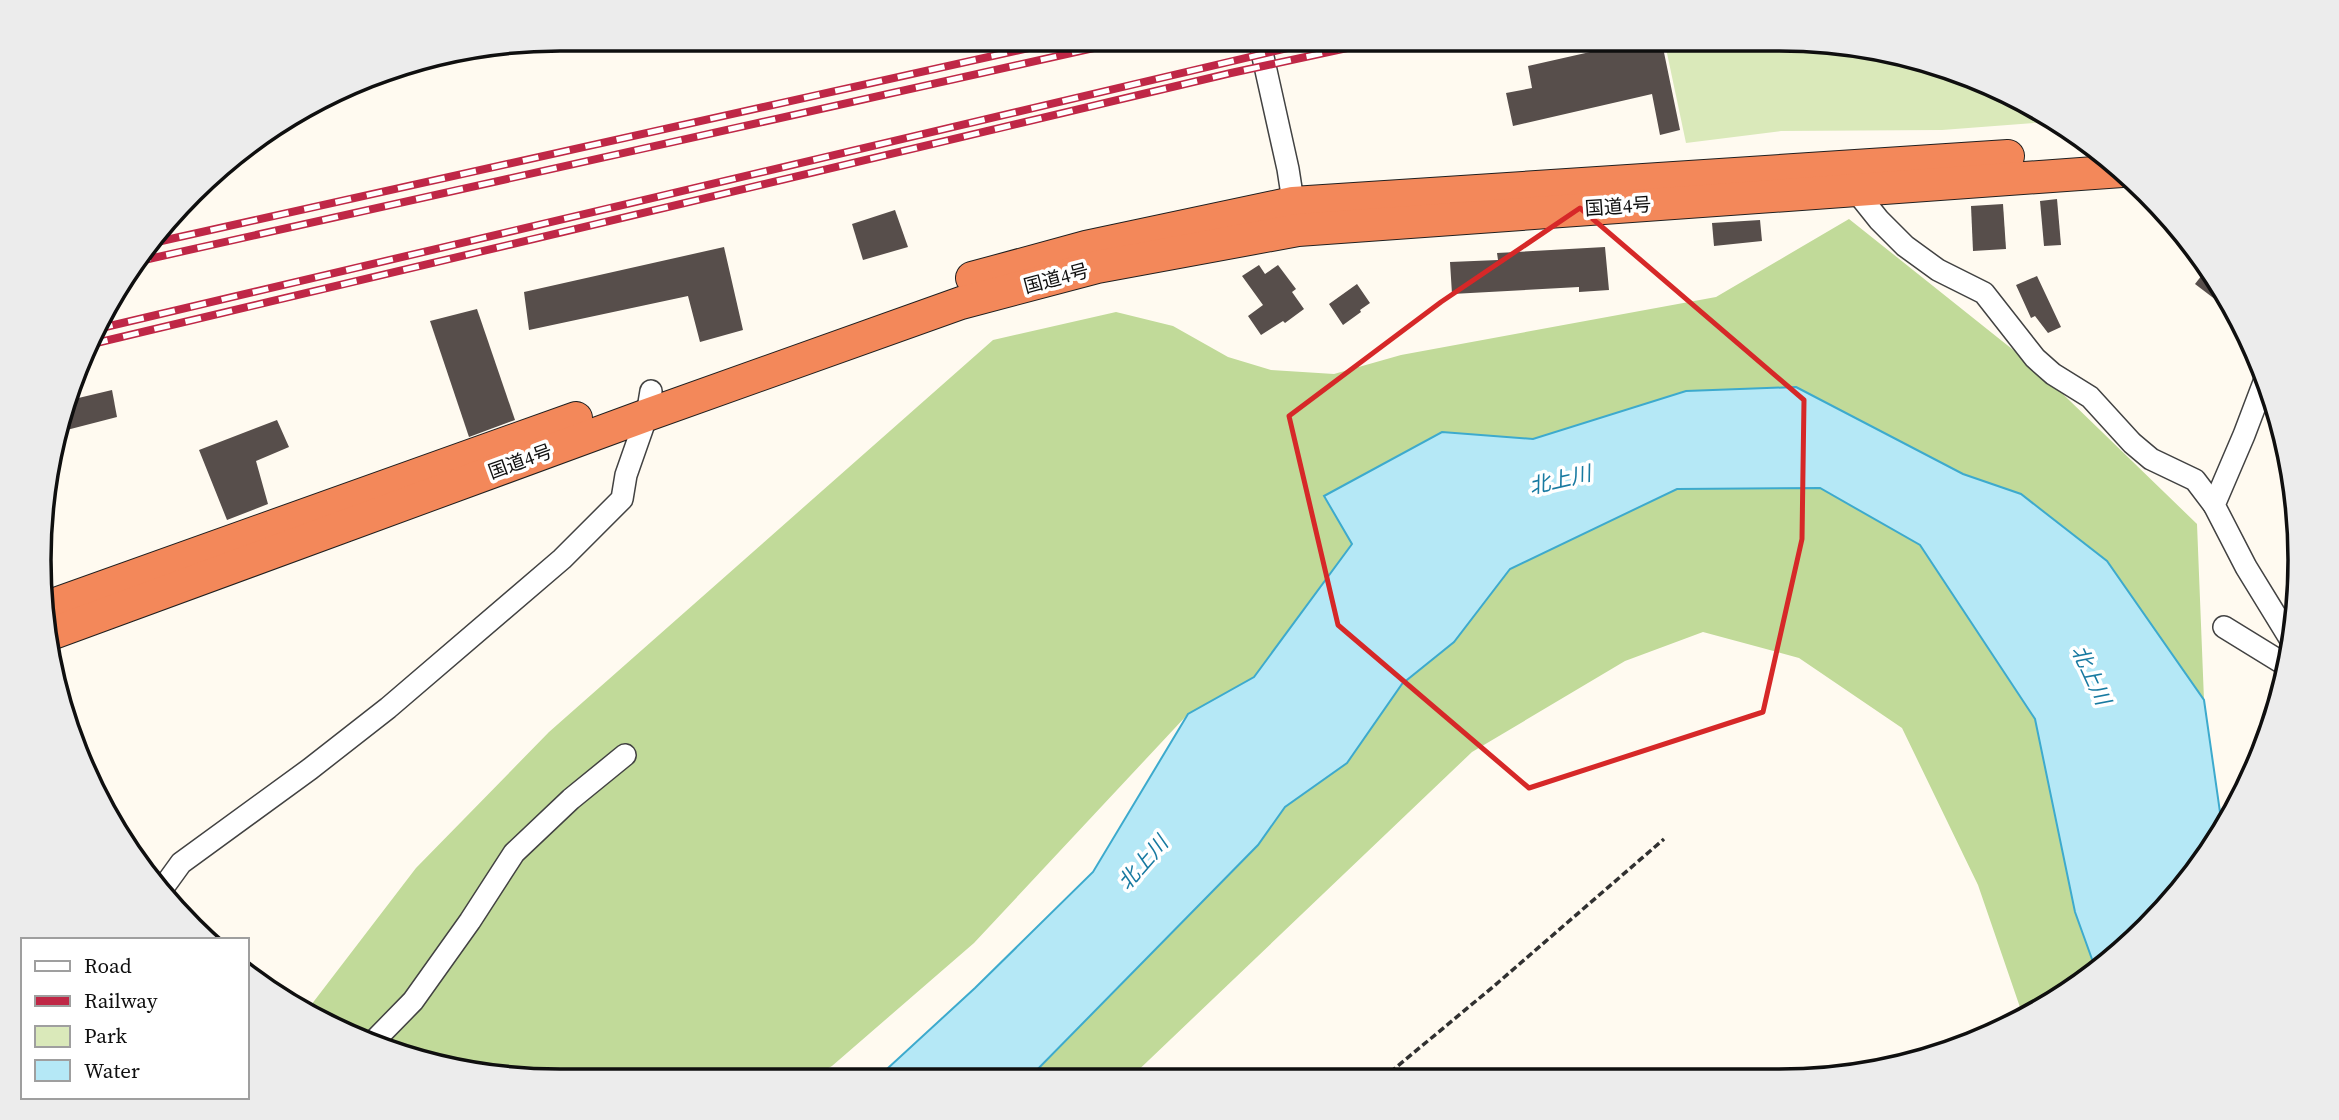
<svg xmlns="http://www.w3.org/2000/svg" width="2339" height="1120" viewBox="0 0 2339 1120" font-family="'Source Serif 4','Noto Sans JP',serif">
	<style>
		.green { fill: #dae9ba }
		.forest { fill: #c1da99 }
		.water { fill: #b5e8f6; stroke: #3daacd; stroke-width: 2 }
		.building { fill: #574e4b }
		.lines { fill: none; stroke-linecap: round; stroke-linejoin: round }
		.minor-casing { stroke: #424242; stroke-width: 24 }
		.highway-casing { stroke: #202020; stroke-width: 34 }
		.path { stroke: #313131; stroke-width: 3.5; stroke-dasharray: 7 3.5; stroke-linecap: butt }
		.minor { stroke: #fff; stroke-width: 21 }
		.highway { stroke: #f3885a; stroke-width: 32 }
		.rail-casing { stroke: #bf2746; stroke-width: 8 }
		.rail { stroke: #fff; stroke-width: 5; stroke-dasharray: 16; stroke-linecap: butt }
		.marked { fill: none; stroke: #d62828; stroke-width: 5; stroke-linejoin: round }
		.labels { text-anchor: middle; stroke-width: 7; stroke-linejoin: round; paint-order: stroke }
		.street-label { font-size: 19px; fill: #0f0f0f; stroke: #fff }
		.water-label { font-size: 21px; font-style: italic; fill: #187aa1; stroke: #fff }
		.rim { fill: none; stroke: #0f0f0f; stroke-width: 3.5 }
	</style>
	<rect width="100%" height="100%" fill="#fffaf0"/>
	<!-- green -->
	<polygon class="green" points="1664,39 1779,39 1881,49 1979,78 2059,121 1942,130 1781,131 1686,143"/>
	<!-- forest -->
	<g class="forest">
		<polygon points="1849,219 2036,368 2197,524 2204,700 2107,562 2021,494 1963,474 1686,391 1533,439 1442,432 1324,497 1352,544 1254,677 1188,714 974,943 832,1066 804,1081 560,1081 458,1071 360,1042 308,1009 416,868 549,732 993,340 1116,312 1173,326 1228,357 1271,370 1334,374 1401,355 1716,297"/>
		<polygon points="1820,488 1920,545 2035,719 2075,911 2097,974 2023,1016 1978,885 1902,728 1799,658 1703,632 1625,661 1472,752 1128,1080 1027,1080 1258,845 1285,807 1347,763 1402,684 1454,642 1510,569 1677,489"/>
	</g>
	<!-- water -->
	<polygon class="water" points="1796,387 1963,474 2021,494 2107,561 2204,700 2222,826 2193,877 2097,973 2075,912 2035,719 1920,545 1820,488 1677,489 1510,569 1454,642 1402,684 1347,763 1285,807 1258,845 1027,1080 875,1080 975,988 1093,872 1188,714 1254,677 1352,544 1324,496 1442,432 1533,439 1686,391"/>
	<!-- building -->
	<g class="building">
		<polygon points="1652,38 1661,38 1680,130 1660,135 1652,94 1513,126 1506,93 1532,88 1528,66"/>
		<polygon points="2057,199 2061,245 2044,246 2040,201"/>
		<polygon points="2003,204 2006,249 1973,251 1971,206"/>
		<polygon points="895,210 908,247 863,260 852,224"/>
		<polygon points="1760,220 1762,241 1714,246 1712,223"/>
		<polygon points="724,247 743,330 700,342 688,296 529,330 524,292"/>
		<polygon points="1605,247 1609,290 1579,292 1579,287 1452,294 1450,262 1498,260 1497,253"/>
		<polygon points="1259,265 1265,274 1278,265 1296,289 1292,292 1304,309 1285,323 1283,321 1261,335 1248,316 1263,305 1242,276"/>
		<polygon points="2209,266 2213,271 2237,316 2195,284"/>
		<polygon points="2037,276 2061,327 2048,333 2035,316 2031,318 2016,285"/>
		<polygon points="1357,284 1370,303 1360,310 1361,312 1343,325 1329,304"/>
		<polygon points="477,309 515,420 469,437 430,321"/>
		<polygon points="112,390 117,417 59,432 70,400"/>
		<polygon points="277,420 289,447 256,461 268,504 227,520 199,450"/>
	</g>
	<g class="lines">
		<!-- minor casing -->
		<g class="minor-casing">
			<g id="minor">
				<polyline points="1259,39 1288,169 1295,214"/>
				<polyline points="1851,185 1879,220 1905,246 1938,270 1984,293 2035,358 2053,374 2090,397 2132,443 2151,459 2195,480 2214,505"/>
				<polyline points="2266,377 2244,435 2214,505 2246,567 2292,642"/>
				<polyline points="2224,627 2289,667"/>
				<polyline points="160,892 181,863 310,769 388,708 562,559 622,499 626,475 647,415 651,391"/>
				<polyline points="370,1045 413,1001 470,921 514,853 571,799 625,755"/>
			</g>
		</g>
		<!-- highway casing -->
		<g class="highway-casing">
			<g id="highway">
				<polyline points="972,278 1086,247 1293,203 2008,156"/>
				<polyline points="44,608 576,418"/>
				<polyline points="45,636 647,415 961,303 1097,267 1298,230 2122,171"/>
			</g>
		</g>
		<!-- path -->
		<polyline class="path" points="1382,1079 1494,986 1664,839"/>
		<!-- minor -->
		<use href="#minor" class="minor"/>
		<!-- highway -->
		<use href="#highway" class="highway"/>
		<!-- rail casing -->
		<g class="rail-casing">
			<g id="rail">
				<polyline points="148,244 1069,39"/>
				<polyline points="135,262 1134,39"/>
				<polyline points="97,329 1326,39"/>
				<polyline points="92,344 1231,73 1389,39"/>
			</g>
		</g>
		<!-- rail -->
		<use href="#rail" class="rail"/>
	</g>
	<!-- marked area -->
	<path class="marked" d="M1580,208L1804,400L1802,539L1763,712L1529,788L1338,625L1289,416L1441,302Z"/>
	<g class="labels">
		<!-- street labels -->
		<g class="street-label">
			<text transform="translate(1618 206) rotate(-4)" y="7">国道4号</text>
			<text transform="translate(1056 278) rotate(-15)" y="7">国道4号</text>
			<text transform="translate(520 461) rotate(-20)" y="7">国道4号</text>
		</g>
		<!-- water labels -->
		<g class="water-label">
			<text transform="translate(1560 480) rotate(-13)" y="7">北上川</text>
			<text transform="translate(2091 675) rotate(65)" y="7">北上川</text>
			<text transform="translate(1143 863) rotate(-49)" y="7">北上川</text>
		</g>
	</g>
	<!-- crop -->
	<path d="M0 0H2339V1120H0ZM560 51H1779A509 509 0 0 1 2288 560V560A509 509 0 0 1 1779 1069H560A509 509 0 0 1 51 560V560A509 509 0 0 1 560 51Z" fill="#ececec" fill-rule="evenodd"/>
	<path class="rim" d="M560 51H1779A509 509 0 0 1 2288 560V560A509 509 0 0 1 1779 1069H560A509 509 0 0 1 51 560V560A509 509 0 0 1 560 51Z"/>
	<!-- legend -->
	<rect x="21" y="938" width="228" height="161" fill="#ffffff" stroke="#9f9f9f" stroke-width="2"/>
	<rect x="35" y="961" width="35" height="10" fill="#ffffff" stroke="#9f9f9f" stroke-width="2"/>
	<text x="84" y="973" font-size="21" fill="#0f0f0f">Road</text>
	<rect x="35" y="996" width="35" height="10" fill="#bf2746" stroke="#9f9f9f" stroke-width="2"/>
	<text x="84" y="1008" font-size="21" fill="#0f0f0f">Railway</text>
	<rect x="35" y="1026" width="35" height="21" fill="#dae9ba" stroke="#9f9f9f" stroke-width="2"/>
	<text x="84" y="1043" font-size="21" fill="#0f0f0f">Park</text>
	<rect x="35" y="1060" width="35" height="21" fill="#b5e8f6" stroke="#9f9f9f" stroke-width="2"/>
	<text x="84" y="1078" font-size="21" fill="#0f0f0f">Water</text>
</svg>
